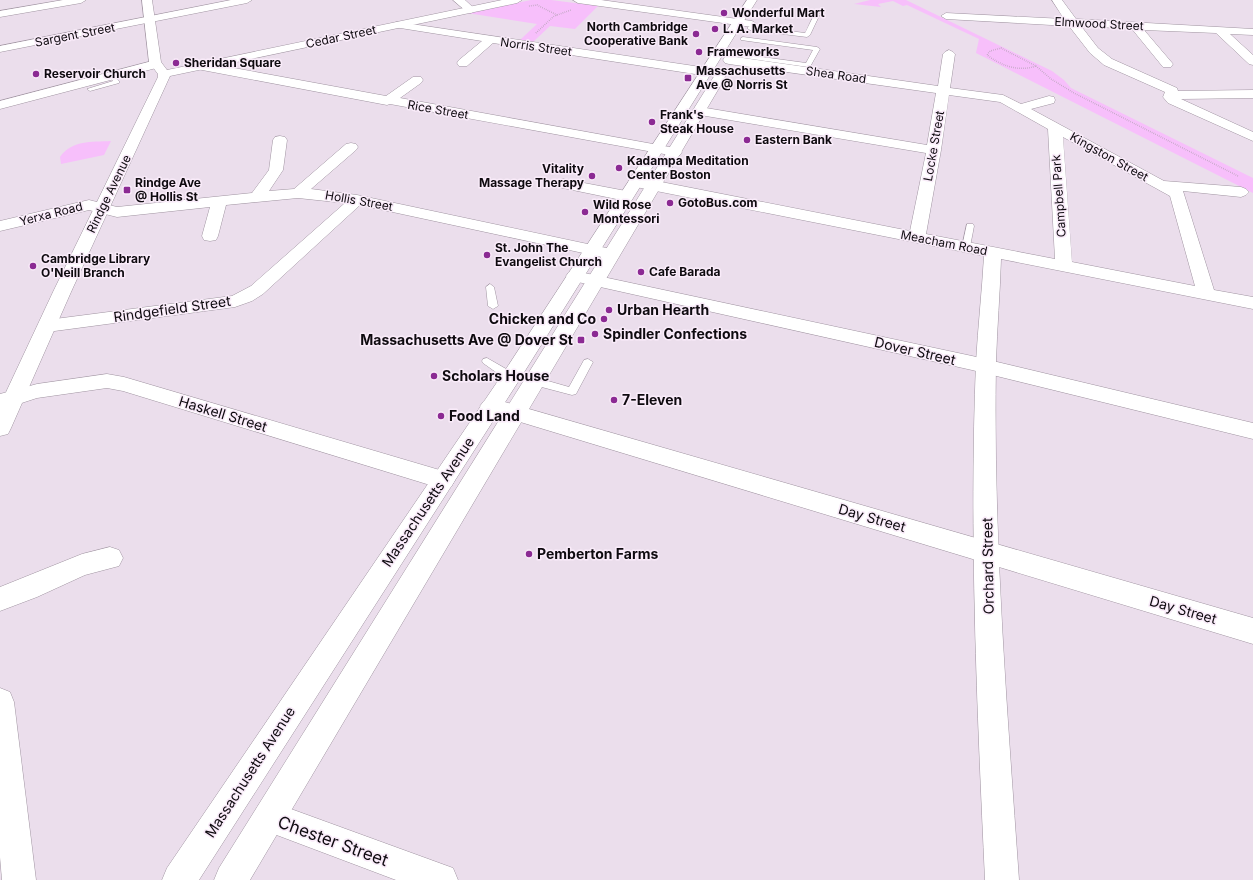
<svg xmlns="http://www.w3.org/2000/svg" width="1253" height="880" viewBox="0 0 1253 880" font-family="Inter,sans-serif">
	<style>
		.green { fill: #f7bffb }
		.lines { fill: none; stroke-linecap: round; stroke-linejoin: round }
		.lane-casing { stroke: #a094a1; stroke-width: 1 }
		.street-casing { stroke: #a094a1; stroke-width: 1 }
		.secondary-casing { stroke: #a094a1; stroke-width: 1 }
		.primary-casing { stroke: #a094a1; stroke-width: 1 }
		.path { stroke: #a79da8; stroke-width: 1.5; stroke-dasharray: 0.5 1.5; stroke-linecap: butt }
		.lane { fill: #fff; fill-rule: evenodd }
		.street { fill: #fff; fill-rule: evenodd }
		.secondary { fill: #fff; fill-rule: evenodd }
		.primary { fill: #fff; fill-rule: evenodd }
		.poi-dot { fill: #8b2a93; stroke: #f9ebf9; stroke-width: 1.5 }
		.labels { text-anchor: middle; stroke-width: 3; stroke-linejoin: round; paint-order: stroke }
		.far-poi-label { font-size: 12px; font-weight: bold; fill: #0e0a0f; stroke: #f9ebf9; text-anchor: start }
		.far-street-label { font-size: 12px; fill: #0e0a0f; stroke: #f9ebf9 }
		.street-label { font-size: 14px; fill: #0e0a0f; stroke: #f9ebf9 }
		.poi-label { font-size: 14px; font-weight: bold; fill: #0e0a0f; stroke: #f9ebf9; text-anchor: start }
		.near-street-label { font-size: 17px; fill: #0e0a0f; stroke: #f9ebf9 }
	</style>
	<rect width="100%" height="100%" fill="#ebdeec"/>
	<!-- green -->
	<g class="green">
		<polygon points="531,0 551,0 598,6 575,29 550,26 533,42 520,40 537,24 467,13"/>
		<polygon points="870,0 906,0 1052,71 1064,80 1071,88 1253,178 1253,193 976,53 979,39 907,5 903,6 893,1 878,4 881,7 854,4"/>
		<path d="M111,141L104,155L61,164L60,157C72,140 91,142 111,141Z"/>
	</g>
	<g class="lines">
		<!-- lane casing -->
		<g class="lane-casing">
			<g id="lane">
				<polygon points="815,13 820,14 810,35 807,37 750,30 747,28 750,26 805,33"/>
				<polygon points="743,37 817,47 820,49 811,65 808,67 731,56 730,55 733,53 806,63 813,50 741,40 741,38"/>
				<polygon points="112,74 119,81 119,83 90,91 87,89 113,81 109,76"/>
				<polygon points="967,224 973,224 974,226 970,247 966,250 962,247"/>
				<polygon points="490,284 494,287 498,306 493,309 488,306 486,287"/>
				<polygon points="487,358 515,374 516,377 515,380 507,380 483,363 482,361 483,359"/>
				<polygon points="588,359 593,362 576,394 572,395 534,385 530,384 529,381 530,378 534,377 569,387 584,360"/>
			</g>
		</g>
		<!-- street casing -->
		<g class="street-casing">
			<g id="street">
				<polygon points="231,0 252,0 247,3 0,52 0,46"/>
				<polygon points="453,0 465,0 476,10 471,13 467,12"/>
				<polygon points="573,0 601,0 752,21 757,24 752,27 578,3"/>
				<polygon points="1052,0 1062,0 1076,19 1253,29 1253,35 1230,34 1253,55 1253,65 1249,64 1216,33 1144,30 1173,64 1171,67 1163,67 1132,29 1081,26 1098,48 1112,59 1177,88 1178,91 1253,90 1253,98 1181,99 1253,132 1253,141 1168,103 1163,97 1165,92 1104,65 1090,53 1069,26 946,19 941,16 946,13 1064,19"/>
				<polygon points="398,22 721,70 725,71 727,74 725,77 721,78 493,43 467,66 459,66 457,63 459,60 482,41 394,27 393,25 394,23"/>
				<path d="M949,50L953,52L955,54L950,88L1003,95L1021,104L1049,96L1054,97L1055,100L1054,103L1031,109L1164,181L1241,187L1246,189L1249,192L1246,195L1241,197L1183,191L1214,290L1253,297V309L1001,259C1000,293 997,328 996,362C993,535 1007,708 1019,880H985C977,708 969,534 976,362C978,327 982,291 984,256L636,187L631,185L628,182L631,179L636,177L910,231L926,153L700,115L695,114L693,111L695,108L700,107L927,145L936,93L729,64L725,63L723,60L725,57L729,56L938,86L943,54L945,52ZM949,95L1000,102L1048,129L1055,259L926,234L941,150ZM1063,137L1170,196L1195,286L1072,262Z"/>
				<polygon points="156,60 160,61 162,64 160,67 0,109 0,101"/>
				<polygon points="201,62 386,96 413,77 421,77 423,80 421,83 400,98 675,148 680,149 682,152 680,155 675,156 390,104 387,105 197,69 195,66 197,63"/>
				<polygon points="280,136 285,137 287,140 283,170 269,191 294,189 346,144 351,143 356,144 358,147 356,150 311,189 357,195 611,249 617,250 620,254 617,258 611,259 360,205 263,294 252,301 235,307 47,332 40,330 38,326 40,322 47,320 232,296 251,286 345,203 298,198 226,205 218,236 216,240 210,241 204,240 202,236 210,207 117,217 89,210 0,231 0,221 89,200 117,207 252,193 269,170 273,140 275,137"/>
				<polygon points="563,179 626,191 631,193 634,196 631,199 626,201 558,187 555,184 558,181"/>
				<polygon points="107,374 124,377 443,471 451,473 455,480 451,487 443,489 123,391 107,388 37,398 0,410 0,394 37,384"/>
				<polygon points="110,547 119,550 123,558 119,566 85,575 37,597 0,611 0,587 82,554"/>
				<polygon points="269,801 453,868 458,880 396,880 258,828 253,817 258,806"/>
			</g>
		</g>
		<!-- secondary casing -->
		<g class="secondary-casing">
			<g id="secondary">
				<polygon points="63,0 86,0 81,3 0,17 0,11"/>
				<polygon points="142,0 152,0 161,62 167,70 502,0 522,0 517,3 170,76 71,292 11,428 8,434 0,436 0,405 53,292 158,77 158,74 149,62"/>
				<polygon points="575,271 972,356 1253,423 1253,439 972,370 569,280 566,276 569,272"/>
				<polygon points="491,398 1253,618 1253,644 484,411 480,406 484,401"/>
				<polygon points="0,688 10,692 14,702 36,880 2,880 0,857"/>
			</g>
		</g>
		<!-- primary casing -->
		<g class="primary-casing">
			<g id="primary">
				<polygon points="747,0 757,0 518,382 199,880 162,880 167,868 504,372"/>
				<polygon points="719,74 723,75 725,78 250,880 214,880 219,868 713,78 715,75"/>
			</g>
		</g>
		<!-- path -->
		<g class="path">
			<polyline points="529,6 537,5 557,15"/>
			<polyline points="536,33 554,16 571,10"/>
			<path d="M1001,48L1036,66C1018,72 1002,66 987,55L990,51Z"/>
			<polyline points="1036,66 1051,79 1074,93 1238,176"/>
		</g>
		<!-- lane -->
		<use href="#lane" class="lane"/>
		<!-- street -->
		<use href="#street" class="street"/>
		<!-- secondary -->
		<use href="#secondary" class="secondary"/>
		<!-- primary -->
		<use href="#primary" class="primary"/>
	</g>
	<!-- markers -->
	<g class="poi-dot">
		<circle cx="724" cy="13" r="4"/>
		<circle cx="715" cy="29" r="4"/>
		<circle cx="696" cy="34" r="4"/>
		<circle cx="699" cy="52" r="4"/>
		<circle cx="176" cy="63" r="4"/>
		<circle cx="36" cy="74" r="4"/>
		<rect x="684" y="74" width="8" height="8" rx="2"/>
		<circle cx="652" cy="122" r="4"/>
		<circle cx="747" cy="140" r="4"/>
		<circle cx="619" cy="168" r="4"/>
		<circle cx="592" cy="176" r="4"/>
		<rect x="123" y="186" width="8" height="8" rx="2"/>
		<circle cx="670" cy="203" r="4"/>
		<circle cx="585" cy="212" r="4"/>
		<circle cx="487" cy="255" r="4"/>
		<circle cx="33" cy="266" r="4"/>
		<circle cx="641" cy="272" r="4"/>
		<circle cx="609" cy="310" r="4"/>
		<circle cx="604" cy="319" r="4"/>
		<circle cx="595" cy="334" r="4"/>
		<rect x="577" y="336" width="8" height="8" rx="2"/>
		<circle cx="434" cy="376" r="4"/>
		<circle cx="614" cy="400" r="4"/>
		<circle cx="441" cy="416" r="4"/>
		<circle cx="529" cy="554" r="4"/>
	</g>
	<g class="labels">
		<!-- far-poi labels -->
		<g class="far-poi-label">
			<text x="732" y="17">Wonderful Mart</text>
			<text x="688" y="31" text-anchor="end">North Cambridge<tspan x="688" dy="14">Cooperative Bank</tspan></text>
			<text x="723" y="33">L. A. Market</text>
			<text x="707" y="56">Frameworks</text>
			<text x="184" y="67">Sheridan Square</text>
			<text x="696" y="75">Massachusetts<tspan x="696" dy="14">Ave @ Norris St</tspan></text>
			<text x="44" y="78">Reservoir Church</text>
			<text x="660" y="119">Frank's<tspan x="660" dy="14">Steak House</tspan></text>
			<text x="755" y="144">Eastern Bank</text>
			<text x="627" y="165">Kadampa Meditation<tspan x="627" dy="14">Center Boston</tspan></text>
			<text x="584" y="173" text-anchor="end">Vitality<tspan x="584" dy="14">Massage Therapy</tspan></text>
			<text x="135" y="187">Rindge Ave<tspan x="135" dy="14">@ Hollis St</tspan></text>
			<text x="678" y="207">GotoBus.com</text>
			<text x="593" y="209">Wild Rose<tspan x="593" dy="14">Montessori</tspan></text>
			<text x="495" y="252">St. John The<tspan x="495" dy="14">Evangelist Church</tspan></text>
			<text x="41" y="263">Cambridge Library<tspan x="41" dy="14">O'Neill Branch</tspan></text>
			<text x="649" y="276">Cafe Barada</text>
		</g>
		<!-- far-street labels -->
		<g class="far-street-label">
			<text transform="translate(1099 24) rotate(3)" y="4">Elmwood Street</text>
			<text transform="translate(75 35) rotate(-11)" y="4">Sargent Street</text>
			<text transform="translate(341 37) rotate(-12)" y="4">Cedar Street</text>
			<text transform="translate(536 47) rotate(8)" y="4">Norris Street</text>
			<text transform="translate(836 75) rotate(8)" y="4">Shea Road</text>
			<text transform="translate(438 110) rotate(10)" y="4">Rice Street</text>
			<text transform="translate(934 146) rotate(-80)" y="4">Locke Street</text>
			<text transform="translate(1109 157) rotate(29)" y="4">Kingston Street</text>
			<text transform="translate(109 194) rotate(-64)" y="4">Rindge Avenue</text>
			<text transform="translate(1059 196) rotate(-94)" y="4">Campbell Park</text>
			<text transform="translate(359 201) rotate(10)" y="4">Hollis Street</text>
			<text transform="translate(51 214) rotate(-14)" y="4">Yerxa Road</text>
			<text transform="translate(944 243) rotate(11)" y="4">Meacham Road</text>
		</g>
		<!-- street labels -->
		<g class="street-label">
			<text transform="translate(172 309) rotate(-8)" y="5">Rindgefield Street</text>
			<text transform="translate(915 351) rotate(13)" y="5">Dover Street</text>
			<text transform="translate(223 414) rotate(17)" y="5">Haskell Street</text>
			<text transform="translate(428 502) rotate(-56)" y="5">Massachusetts Avenue</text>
			<text transform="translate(872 518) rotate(16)" y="5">Day Street</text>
			<text transform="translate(988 566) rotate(-91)" y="5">Orchard Street</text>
			<text transform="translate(1183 610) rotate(16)" y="5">Day Street</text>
			<text transform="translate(250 772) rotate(-57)" y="5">Massachusetts Avenue</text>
		</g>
		<!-- poi labels -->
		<g class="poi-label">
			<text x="617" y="315">Urban Hearth</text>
			<text x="596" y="324" text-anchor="end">Chicken and Co</text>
			<text x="603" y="339">Spindler Confections</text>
			<text x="573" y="345" text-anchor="end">Massachusetts Ave @ Dover St</text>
			<text x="442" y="381">Scholars House</text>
			<text x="622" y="405">7-Eleven</text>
			<text x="449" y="421">Food Land</text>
			<text x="537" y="559">Pemberton Farms</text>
		</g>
		<!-- near-street labels -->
		<g class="near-street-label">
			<text transform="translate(333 841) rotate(20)" y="6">Chester Street</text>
		</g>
	</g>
</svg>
